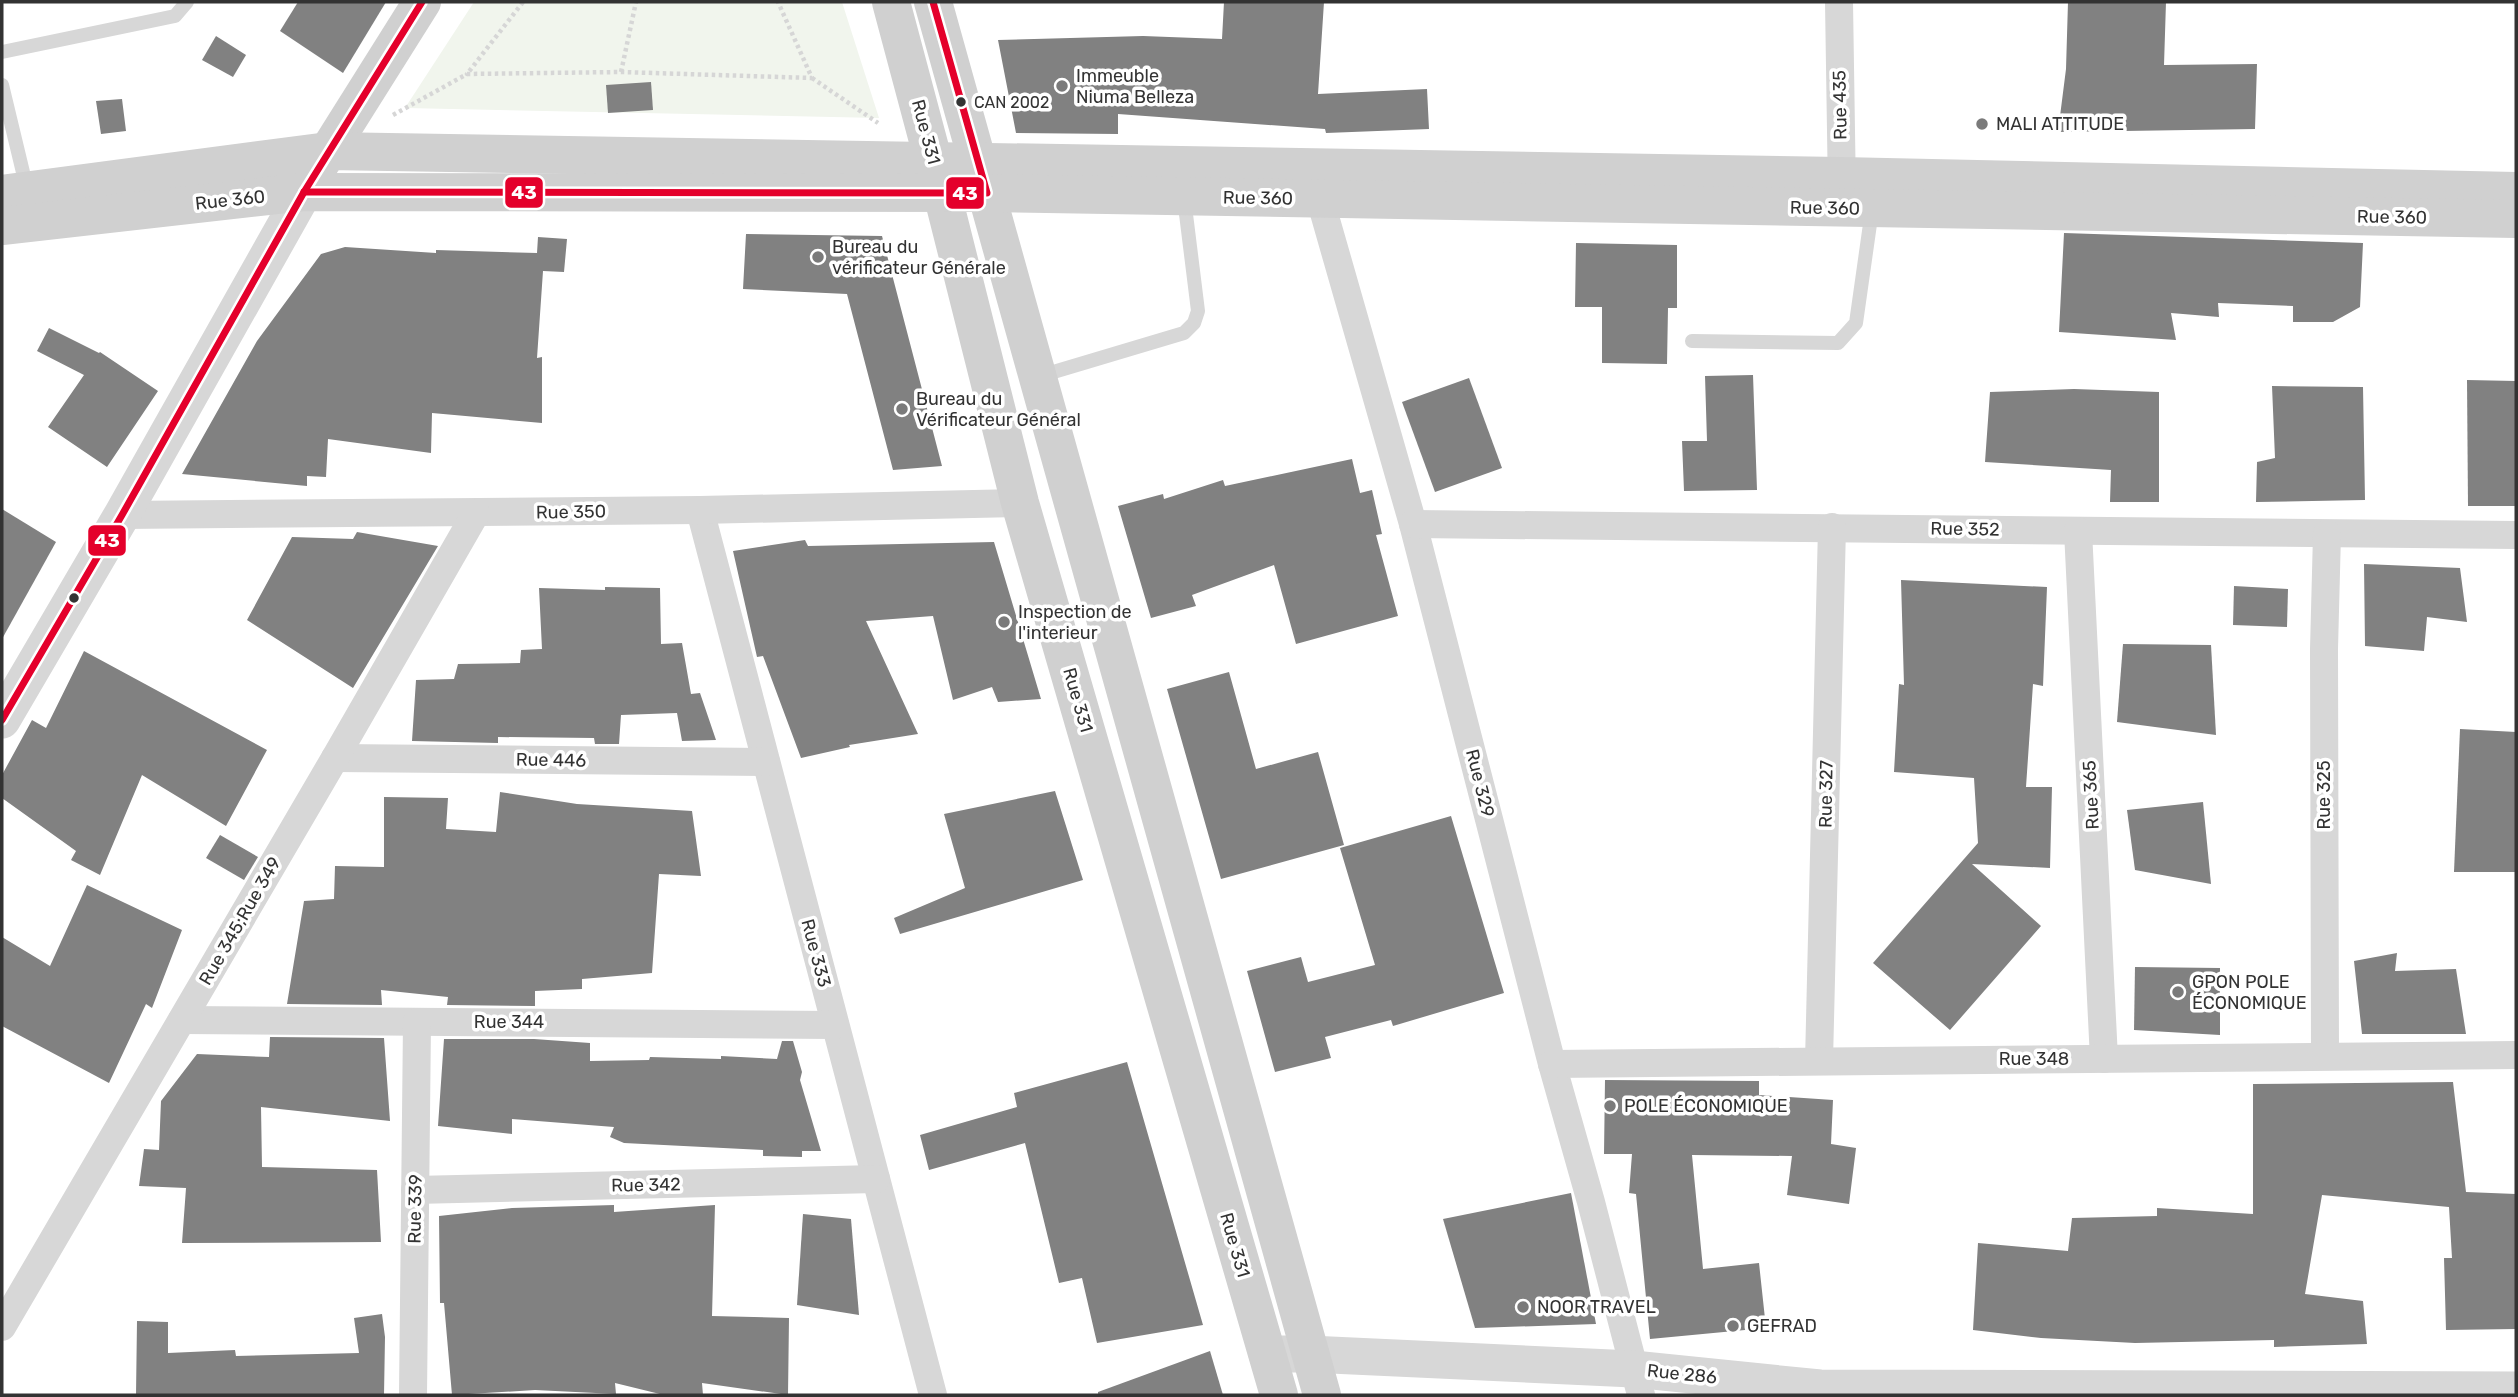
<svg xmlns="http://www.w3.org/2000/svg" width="2518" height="1397" viewBox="0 0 2518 1397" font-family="Rubik,sans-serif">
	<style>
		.green { fill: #f1f5ed }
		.building { fill: #818181 }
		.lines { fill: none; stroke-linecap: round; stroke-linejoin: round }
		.path { stroke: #d6d6d6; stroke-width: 4.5; stroke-dasharray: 3.5 3.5; stroke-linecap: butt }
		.service { stroke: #d7d7d7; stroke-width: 14 }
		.minor { stroke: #d7d7d7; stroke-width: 28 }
		.tertiary { stroke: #d7d7d7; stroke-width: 37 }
		.secondary { stroke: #d0d0d0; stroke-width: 38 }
		.bus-1-casing { stroke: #fff; stroke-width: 12 }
		.bus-1 { stroke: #e4002b; stroke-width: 7 }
		.poi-dot { fill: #7a7a7a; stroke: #fff; stroke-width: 2.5 }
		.bus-dot { fill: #333; stroke: #fff; stroke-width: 2.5 }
		.labels { text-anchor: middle; stroke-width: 7; stroke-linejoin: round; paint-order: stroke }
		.bus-label { font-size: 16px; fill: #333; stroke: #fff; text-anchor: start }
		.poi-label { font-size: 18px; fill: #333; stroke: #fff; text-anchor: start }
		.street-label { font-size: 18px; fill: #333; stroke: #fff }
		.line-badge { stroke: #fff; stroke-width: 2.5 }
		.badge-label { font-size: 19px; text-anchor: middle; font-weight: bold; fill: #fff }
	</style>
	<rect width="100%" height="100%" fill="#fff"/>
	<!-- green -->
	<polygon class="green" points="474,2 842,2 879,118 405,108"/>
	<!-- building -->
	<g class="building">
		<polygon points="298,2 386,2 343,73 280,31"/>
		<polygon points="1224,2 1324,2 1318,94 1427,89 1429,129 1326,133 1325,129 1118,114 1118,134 1016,133 998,40 1143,36 1222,39"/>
		<polygon points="2068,2 2166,2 2164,65 2257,64 2255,129 2058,132 2066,69"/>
		<polygon points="216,36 246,55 233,77 202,60"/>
		<polygon points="651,82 653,110 608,113 606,85"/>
		<polygon points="122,99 126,131 101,134 96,101"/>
		<polygon points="2064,233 2363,243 2360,307 2333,322 2293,322 2293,306 2218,303 2219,317 2171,313 2176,340 2059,332"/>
		<polygon points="746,234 882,236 942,466 893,470 847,294 743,289"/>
		<polygon points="538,237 567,239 564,272 543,271 537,358 542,357 542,423 432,413 431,453 328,439 326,477 307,476 307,486 182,474 257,341 321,254 345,247 436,253 436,250 537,253"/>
		<polygon points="1576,243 1677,245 1677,308 1668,308 1667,364 1602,363 1602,307 1575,307"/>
		<polygon points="49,328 99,353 100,352 158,391 107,467 48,427 84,375 37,351"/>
		<polygon points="1753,375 1757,490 1684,491 1682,441 1707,441 1705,376"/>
		<polygon points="1469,378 1502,468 1435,492 1402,402"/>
		<polygon points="2467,380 2516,381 2516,506 2468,506"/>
		<polygon points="2272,386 2363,387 2365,500 2256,502 2257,462 2275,458"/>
		<polygon points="2074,389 2159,392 2159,502 2110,502 2111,470 1985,462 1990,392"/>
		<polygon points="1352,459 1360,493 1372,490 1382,534 1376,535 1398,616 1296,644 1274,565 1192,595 1196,606 1151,618 1118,506 1163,494 1164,499 1223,480 1225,486"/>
		<polygon points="2,509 56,542 2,639"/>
		<polygon points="357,532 438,546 353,688 247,620 292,537 353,539"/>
		<polygon points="805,540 808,546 994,542 1041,699 998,702 992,687 953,700 933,616 866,621 918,734 849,745 850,747 801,758 763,656 757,657 733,551"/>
		<polygon points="2364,564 2460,568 2467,622 2427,617 2424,651 2365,646"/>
		<polygon points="1901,580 2047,587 2043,686 2033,684 2026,787 2052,787 2050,868 1972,864 2041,926 1950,1030 1873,963 1978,843 1974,778 1894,772 1899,684 1904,685"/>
		<polygon points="2234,586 2288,589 2287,627 2233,625"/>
		<polygon points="605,587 660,588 661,644 682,643 691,694 700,693 716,740 682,741 677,713 621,715 619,744 595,744 594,738 498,737 498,743 412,741 416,680 454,679 458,664 520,663 521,650 542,649 539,588 605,590"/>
		<polygon points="2123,644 2211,645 2216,735 2117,722"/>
		<polygon points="84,651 267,750 226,826 142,775 100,875 71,860 76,851 2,798 2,775 32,720 46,728"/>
		<polygon points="1229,672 1256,769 1318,752 1344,845 1221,879 1167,689"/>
		<polygon points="2460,729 2516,732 2516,872 2454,872"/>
		<polygon points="1055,791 1083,880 900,934 894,918 965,888 944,814"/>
		<polygon points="500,792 577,804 692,811 701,876 659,874 652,973 582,979 582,989 535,991 535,1006 447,1005 448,997 381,990 382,1005 287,1004 304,901 334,899 335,866 384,867 384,797 448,798 446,829 496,832"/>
		<polygon points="2203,802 2211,884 2135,870 2127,810"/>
		<polygon points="1451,816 1504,993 1393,1026 1391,1020 1325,1037 1331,1058 1275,1072 1247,971 1301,957 1308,982 1375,965 1340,848"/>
		<polygon points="220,835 258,857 244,880 206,858"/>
		<polygon points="87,885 182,930 152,1008 146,1004 109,1083 2,1026 2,937 50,966"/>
		<polygon points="2397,953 2395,971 2456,969 2466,1034 2362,1034 2354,961"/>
		<polygon points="2135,967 2220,968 2220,1035 2134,1030"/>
		<polygon points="270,1037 384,1038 390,1121 261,1107 262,1167 377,1170 381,1242 182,1243 186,1188 139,1186 144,1149 159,1150 161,1101 197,1054 269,1057"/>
		<polygon points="444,1039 534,1039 590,1043 590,1061 649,1060 650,1057 721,1059 721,1056 777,1059 782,1041 793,1041 802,1072 800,1080 821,1151 802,1151 802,1157 763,1156 763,1150 624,1143 610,1137 614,1127 512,1119 512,1134 438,1126"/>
		<polygon points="1127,1062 1203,1325 1097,1343 1082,1278 1059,1283 1025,1143 929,1170 920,1135 1017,1107 1014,1093"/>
		<polygon points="1605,1080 1759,1081 1759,1095 1833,1100 1831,1144 1856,1148 1849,1204 1787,1195 1792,1156 1692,1155 1703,1269 1759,1263 1766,1328 1650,1339 1636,1194 1629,1193 1632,1154 1604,1154"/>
		<polygon points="2453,1082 2466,1192 2516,1194 2516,1329 2446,1330 2444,1258 2452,1258 2449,1207 2322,1195 2305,1294 2363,1301 2367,1344 2274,1347 2274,1340 2135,1343 2041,1338 1973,1330 1978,1243 2068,1251 2072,1218 2157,1216 2157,1208 2253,1214 2253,1084"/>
		<polygon points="1571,1193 1596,1324 1475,1328 1443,1219"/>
		<polygon points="614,1205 614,1212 715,1205 712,1316 789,1318 788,1395 702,1383 703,1395 664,1395 615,1383 616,1394 535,1390 452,1395 444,1303 440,1303 439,1216 512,1208"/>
		<polygon points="803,1214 851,1219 859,1315 797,1305"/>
		<polygon points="382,1314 385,1337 384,1395 136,1395 137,1321 168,1322 168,1353 235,1350 236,1356 359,1353 354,1318"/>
		<polygon points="1210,1351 1223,1395 1098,1395 1098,1392"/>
	</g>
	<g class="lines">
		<!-- path -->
		<g class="path">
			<polyline points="523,2 467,74 621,72 812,78 778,2"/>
			<polyline points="621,72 636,2"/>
			<polyline points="812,78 878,123"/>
			<polyline points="393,115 467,74"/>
		</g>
		<!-- service -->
		<g class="service">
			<polyline points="2,52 175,16 187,2"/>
			<polyline points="2,85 27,189"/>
			<polyline points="1692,341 1838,343 1856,323 1872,210"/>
			<polyline points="1040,376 1184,333 1194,323 1198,311 1184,198"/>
		</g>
		<!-- minor -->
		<g class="minor">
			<polyline points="1839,2 1842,195"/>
			<polyline points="1320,199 1413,524 1552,1064 1591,1202 1641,1395"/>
			<polyline points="700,510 933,1395"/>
			<polyline points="122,515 700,510 1020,503"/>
			<polyline points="1413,524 2516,535"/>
			<polyline points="2078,531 2104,1059"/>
			<polyline points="335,758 766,762"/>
			<polyline points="182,1020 835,1025"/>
			<polyline points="2325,1056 2324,649 2327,534"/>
			<polyline points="1819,1061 1832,527"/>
			<polyline points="1552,1064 2516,1055"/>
			<polyline points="415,1190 876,1179"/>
			<polyline points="2,1327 335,758 476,513"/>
			<polyline points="413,1395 417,1022"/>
		</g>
		<!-- tertiary -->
		<g class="tertiary">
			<polyline points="2,720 122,515 304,192"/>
			<polyline points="1267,1354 1309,1354 1633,1369 1820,1388 2516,1390"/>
		</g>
		<!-- secondary -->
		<g class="secondary">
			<polyline points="891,2 942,193 1020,503 1279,1395"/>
			<polyline points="933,2 1322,1395"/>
			<polyline points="317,169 422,2"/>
			<polyline points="2,194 328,151 1841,176 2516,191"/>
			<polyline points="2,226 304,192 987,193 2516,219"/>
		</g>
		<!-- bus-1 casing -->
		<g class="bus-1-casing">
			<g id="bus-1">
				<polyline points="304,192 987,193 933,2"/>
				<polyline points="2,720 122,515 304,192 422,2"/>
			</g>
		</g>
		<!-- bus-1 -->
		<use href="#bus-1" class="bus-1"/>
	</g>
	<!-- markers -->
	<g class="poi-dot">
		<circle cx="1062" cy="86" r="7"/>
		<circle cx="1982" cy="124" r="7"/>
		<circle cx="818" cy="257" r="7"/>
		<circle cx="902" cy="409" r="7"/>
		<circle cx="1004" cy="622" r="7"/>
		<circle cx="2178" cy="992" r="7"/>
		<circle cx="1610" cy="1106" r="7"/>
		<circle cx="1523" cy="1307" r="7"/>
		<circle cx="1733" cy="1326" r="7"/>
	</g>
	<g class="bus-dot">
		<circle cx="961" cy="102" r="6"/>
		<circle cx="74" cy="598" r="6"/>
	</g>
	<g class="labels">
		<!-- bus labels -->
		<g class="bus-label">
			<text x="974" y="108">CAN 2002</text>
		</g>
		<!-- poi labels -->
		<g class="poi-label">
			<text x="1076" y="82">Immeuble<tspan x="1076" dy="21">Niuma Belleza</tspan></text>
			<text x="1996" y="130">MALI ATTITUDE</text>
			<text x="832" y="253">Bureau du<tspan x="832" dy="21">vérificateur Générale</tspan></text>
			<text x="916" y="405">Bureau du<tspan x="916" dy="21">Vérificateur Général</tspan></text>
			<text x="1018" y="618">Inspection de<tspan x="1018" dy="21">l'interieur</tspan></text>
			<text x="2192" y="988">GPON POLE<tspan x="2192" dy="21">ÉCONOMIQUE</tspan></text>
			<text x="1624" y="1112">POLE ÉCONOMIQUE</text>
			<text x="1537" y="1313">NOOR TRAVEL</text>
			<text x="1747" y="1332">GEFRAD</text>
		</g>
		<!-- street labels -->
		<g class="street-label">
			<text transform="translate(1840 105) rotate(-91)" y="6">Rue 435</text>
			<text transform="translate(926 132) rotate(75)" y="6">Rue 331</text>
			<text transform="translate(1258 198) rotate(1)" y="6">Rue 360</text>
			<text transform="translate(230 200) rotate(-6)" y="6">Rue 360</text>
			<text transform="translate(1825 208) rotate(1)" y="6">Rue 360</text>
			<text transform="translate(2392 217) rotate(1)" y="6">Rue 360</text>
			<text transform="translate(571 512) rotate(-1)" y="6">Rue 350</text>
			<text transform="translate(1965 529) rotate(1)" y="6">Rue 352</text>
			<text transform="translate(1078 700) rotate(74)" y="6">Rue 331</text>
			<text transform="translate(551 760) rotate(1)" y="6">Rue 446</text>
			<text transform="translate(1480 783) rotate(76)" y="6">Rue 329</text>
			<text transform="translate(1826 794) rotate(-89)" y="6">Rue 327</text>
			<text transform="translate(2091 795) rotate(-93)" y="6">Rue 365</text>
			<text transform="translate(2324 795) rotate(-90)" y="6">Rue 325</text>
			<text transform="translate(240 921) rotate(-60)" y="6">Rue 345;Rue 349</text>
			<text transform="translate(816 953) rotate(75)" y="6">Rue 333</text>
			<text x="509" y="1028">Rue 344</text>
			<text x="2034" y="1065">Rue 348</text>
			<text transform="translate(646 1185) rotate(-1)" y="6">Rue 342</text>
			<text transform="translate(415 1209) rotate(-89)" y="6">Rue 339</text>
			<text transform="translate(1235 1245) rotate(74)" y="6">Rue 331</text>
			<text transform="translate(1682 1374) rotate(6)" y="6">Rue 286</text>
		</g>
	</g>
	<g class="line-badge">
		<rect x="504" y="176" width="40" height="33" rx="7" fill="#e4002b"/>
		<rect x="945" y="176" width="40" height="34" rx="7" fill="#e4002b"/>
		<rect x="87" y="524" width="40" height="33" rx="7" fill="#e4002b"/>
	</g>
	<g class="badge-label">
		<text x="524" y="199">43</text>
		<text x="965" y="200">43</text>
		<text x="107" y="547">43</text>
	</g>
	<!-- border -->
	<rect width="2518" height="1397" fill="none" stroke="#333333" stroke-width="7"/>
</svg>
